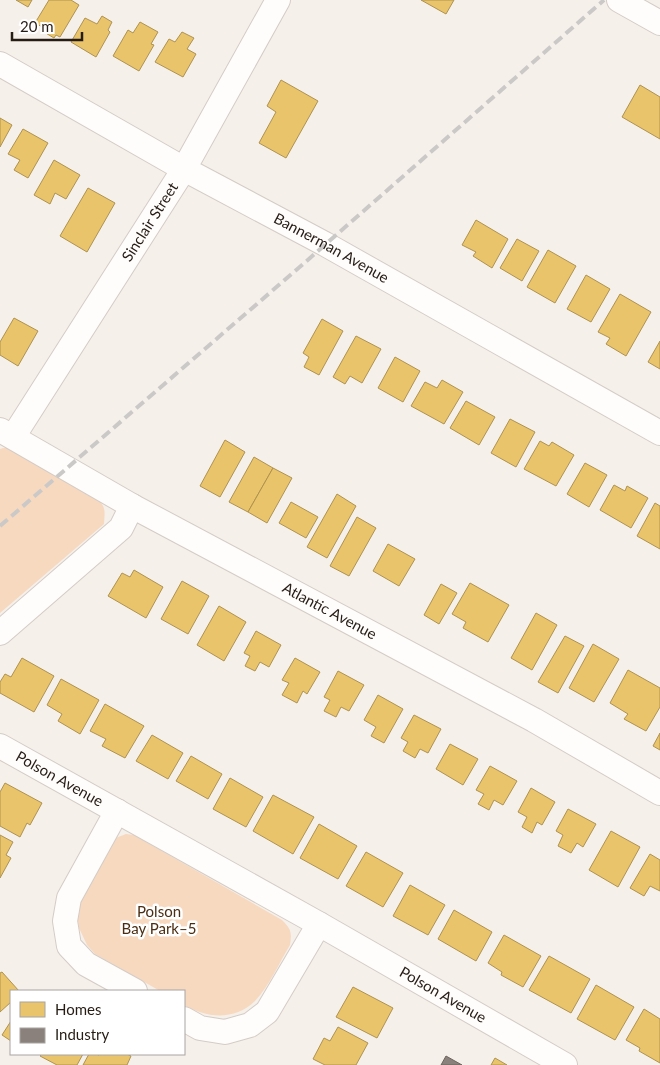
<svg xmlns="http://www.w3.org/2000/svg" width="660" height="1065" viewBox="0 0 660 1065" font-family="Lato,sans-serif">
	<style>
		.green { fill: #f7d9c0 }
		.homes { fill: #e9c46a; stroke: #ae9250 }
		.industry { fill: #8a817c; stroke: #6c635d }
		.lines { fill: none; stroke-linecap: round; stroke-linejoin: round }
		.minor-casing { stroke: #d4ccc5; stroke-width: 26 }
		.minor { stroke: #fefdfc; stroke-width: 24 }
		.rail { stroke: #cbc9c7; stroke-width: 4; stroke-dasharray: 10 5; stroke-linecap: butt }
		.labels { text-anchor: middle; stroke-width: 5; stroke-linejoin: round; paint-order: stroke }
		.street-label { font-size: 15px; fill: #261c14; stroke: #fff }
		.park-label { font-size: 15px; fill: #4b2e12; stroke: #fff }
	</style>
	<rect width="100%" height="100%" fill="#f6f0eb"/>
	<!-- green -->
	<g class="green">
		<path d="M3,448H12L96,497C106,507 105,510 104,524L0,613V449Z"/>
		<path d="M126,834L134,835L282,920C291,929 292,932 290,945C279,963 270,985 255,1001C235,1021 206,1018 184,1005V991H160L95,954L87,945L79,928L77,914L81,895L113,839Z"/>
	</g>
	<!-- homes -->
	<g class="homes">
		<polygon points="16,0 32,0 28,7"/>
		<polygon points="49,0 71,0 79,5 60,37 56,35 54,38 44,32 46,29 35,23"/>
		<polygon points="421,0 454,0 446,14"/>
		<polygon points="102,16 112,22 108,30 110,32 96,57 71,42 85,18 97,24"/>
		<polygon points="140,22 158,32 151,44 154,45 139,71 113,56 128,30 133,33"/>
		<polygon points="182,32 194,38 187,49 196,54 183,77 155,62 169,39 175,42"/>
		<polygon points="281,80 318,101 286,158 259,143 276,112 267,106"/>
		<polygon points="640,85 660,97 660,139 622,117"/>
		<polygon points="0,118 12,125 0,147"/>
		<polygon points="23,129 48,143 28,178 14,170 20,160 8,154"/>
		<polygon points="54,160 80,175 66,199 55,193 50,204 34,195"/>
		<polygon points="88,188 115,203 87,252 60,236"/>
		<polygon points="476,220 508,239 492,268 473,256 476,252 462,245"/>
		<polygon points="517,239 539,251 522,281 500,268"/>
		<polygon points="548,250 576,266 555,303 527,287"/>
		<polygon points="586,275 610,289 591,322 567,309"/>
		<polygon points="620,294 651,312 626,356 606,344 610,338 598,332"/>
		<polygon points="14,318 38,331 18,366 0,355 0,342"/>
		<polygon points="322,319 343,331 319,375 304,367 309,357 303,353"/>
		<polygon points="356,336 381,349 362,383 350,376 345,384 333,377"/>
		<polygon points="660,341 660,369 648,362"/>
		<polygon points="395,357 420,371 403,402 378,388"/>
		<polygon points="442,380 463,392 444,424 411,406 425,382 437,388"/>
		<polygon points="466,401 495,417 479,445 450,428"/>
		<polygon points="510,419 535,432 516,467 491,453"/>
		<polygon points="225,440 245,452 220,497 200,486"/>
		<polygon points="540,441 549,446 552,442 574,455 556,486 524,469"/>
		<polygon points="254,457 273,468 248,512 229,502"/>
		<polygon points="585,463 607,475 589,507 567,494"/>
		<polygon points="273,468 292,478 267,523 248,512"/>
		<polygon points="614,485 625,491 627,486 648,498 631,528 600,510"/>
		<polygon points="337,494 356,506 327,558 307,547"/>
		<polygon points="291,502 318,517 306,538 279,523"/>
		<polygon points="655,503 660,506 660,549 637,536"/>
		<polygon points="357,517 376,528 349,576 330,566"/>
		<polygon points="388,544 415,559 399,586 373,571"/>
		<polygon points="134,570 163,587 146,618 108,596 122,573 130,577"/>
		<polygon points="182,581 209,596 188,634 161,619"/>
		<polygon points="470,583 509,605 488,642 463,628 466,622 452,614"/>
		<polygon points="441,584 457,593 439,624 424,615"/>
		<polygon points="219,606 246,622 224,661 197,645"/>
		<polygon points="536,613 557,625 532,670 511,658"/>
		<polygon points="256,631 281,645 269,667 260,662 255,671 245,666 250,656 244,653"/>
		<polygon points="565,636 584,646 558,693 538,682"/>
		<polygon points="593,644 619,659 594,702 569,688"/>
		<polygon points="22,658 54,676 34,712 0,693 0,682 5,674 11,677"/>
		<polygon points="295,658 320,672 307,694 303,691 297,703 282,695 289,683 282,680"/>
		<polygon points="628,670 660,688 660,707 646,731 624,719 628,714 610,703"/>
		<polygon points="338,671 364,685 349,711 341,707 336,717 324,711 330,700 324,697"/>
		<polygon points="61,679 99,700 80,734 58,721 62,714 47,705"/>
		<polygon points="378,695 403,709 384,743 371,736 376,727 364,720"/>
		<polygon points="105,704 144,726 125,758 102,746 106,739 90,731"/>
		<polygon points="414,715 441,729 428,753 420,749 415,758 403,751 408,742 401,738"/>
		<polygon points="660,733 660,750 653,746"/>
		<polygon points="152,735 183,753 168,779 136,761"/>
		<polygon points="450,744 478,759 463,785 436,769"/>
		<polygon points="191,756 222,774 208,799 176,781"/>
		<polygon points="490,766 517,781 503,805 494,800 489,810 478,804 484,794 476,790"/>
		<polygon points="230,778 263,797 246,827 213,809"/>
		<polygon points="5,783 42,803 30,825 27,823 20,837 0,826 0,792"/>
		<polygon points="531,788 555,802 542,825 537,822 532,833 522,827 527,817 518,812"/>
		<polygon points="273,795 314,817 293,854 253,831"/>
		<polygon points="568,809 596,824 583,847 577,843 571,853 558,846 563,835 556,831"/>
		<polygon points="319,824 357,846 338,879 300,858"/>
		<polygon points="611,831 640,847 618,887 589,870"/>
		<polygon points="0,835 13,842 6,855 11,858 0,878"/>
		<polygon points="366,852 403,873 383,907 346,886"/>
		<polygon points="650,854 660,860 660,891 650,886 644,896 630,888"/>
		<polygon points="410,885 445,905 428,935 393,916"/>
		<polygon points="454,910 492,932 476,961 438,939"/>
		<polygon points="504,935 541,956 523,987 501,975 502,972 488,963"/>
		<polygon points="549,956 590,979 571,1013 529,990"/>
		<polygon points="2,972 19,991 11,991 11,1002 0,1012 0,973"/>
		<polygon points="596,985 634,1007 615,1040 577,1019"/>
		<polygon points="353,987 393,1008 377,1038 336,1017"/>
		<polygon points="644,1009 660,1019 660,1063 639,1051 640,1048 626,1040"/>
		<polygon points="11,1021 11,1041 2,1035"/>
		<polygon points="338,1027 368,1043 356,1065 325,1065 313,1059 324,1038 330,1041"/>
		<polygon points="42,1054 83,1054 77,1065 57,1065 40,1056"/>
		<polygon points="89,1054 96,1054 99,1055 100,1054 127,1054 131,1056 127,1065 83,1065"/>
		<polygon points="495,1058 507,1065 491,1065"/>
	</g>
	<!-- industry -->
	<polygon class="industry" points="446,1056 462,1065 441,1065"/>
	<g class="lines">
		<!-- minor casing -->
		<g class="minor-casing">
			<g id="minor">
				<polyline points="619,0 660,23"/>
				<path id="s1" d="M0,64L184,169L325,244L660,433"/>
				<path id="s2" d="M0,430L132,506L534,720L660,793"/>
				<path id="s3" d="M13,437L184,169L278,0"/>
				<polyline points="0,633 121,528 132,506"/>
				<path id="s4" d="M0,746L319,924L565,1065"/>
				<polyline points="117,811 69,898 65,921 69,946 86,964 135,991"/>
				<polyline points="184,1019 200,1028 225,1032 250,1025 267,1012 319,924"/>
			</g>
		</g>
		<!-- minor -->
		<use href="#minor" class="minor"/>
		<!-- rail -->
		<polyline class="rail" points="0,526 302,265 604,0"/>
	</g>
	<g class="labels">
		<!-- street labels -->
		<g class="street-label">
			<text dy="5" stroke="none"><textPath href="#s3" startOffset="255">Sinclair Street</textPath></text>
			<text dy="5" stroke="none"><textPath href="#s1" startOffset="379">Bannerman Avenue</textPath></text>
			<text dy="5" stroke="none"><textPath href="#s2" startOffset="376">Atlantic Avenue</textPath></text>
			<text dy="5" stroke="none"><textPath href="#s4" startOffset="68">Polson Avenue</textPath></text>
			<text dy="5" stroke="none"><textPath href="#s4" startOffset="508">Polson Avenue</textPath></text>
		</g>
		<!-- park labels -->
		<g class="park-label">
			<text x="159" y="917">Polson<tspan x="159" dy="17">Bay Park–5</tspan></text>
		</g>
	</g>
	<!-- legend -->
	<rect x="10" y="990" width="175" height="65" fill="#ffffff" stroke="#a8a4a1"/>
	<rect x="20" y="1002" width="25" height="15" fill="#e9c46a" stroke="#a8a4a1"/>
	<text x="55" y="1015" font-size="15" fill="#261c14">Homes</text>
	<rect x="20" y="1028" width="25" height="15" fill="#8a817c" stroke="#a8a4a1"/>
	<text x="55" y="1040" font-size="15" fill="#261c14">Industry</text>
	<!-- scale -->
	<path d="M12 32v8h70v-8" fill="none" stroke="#261c14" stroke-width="2.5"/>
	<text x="20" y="32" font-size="15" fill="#261c14" stroke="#ffffff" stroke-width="4" paint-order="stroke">20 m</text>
</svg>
